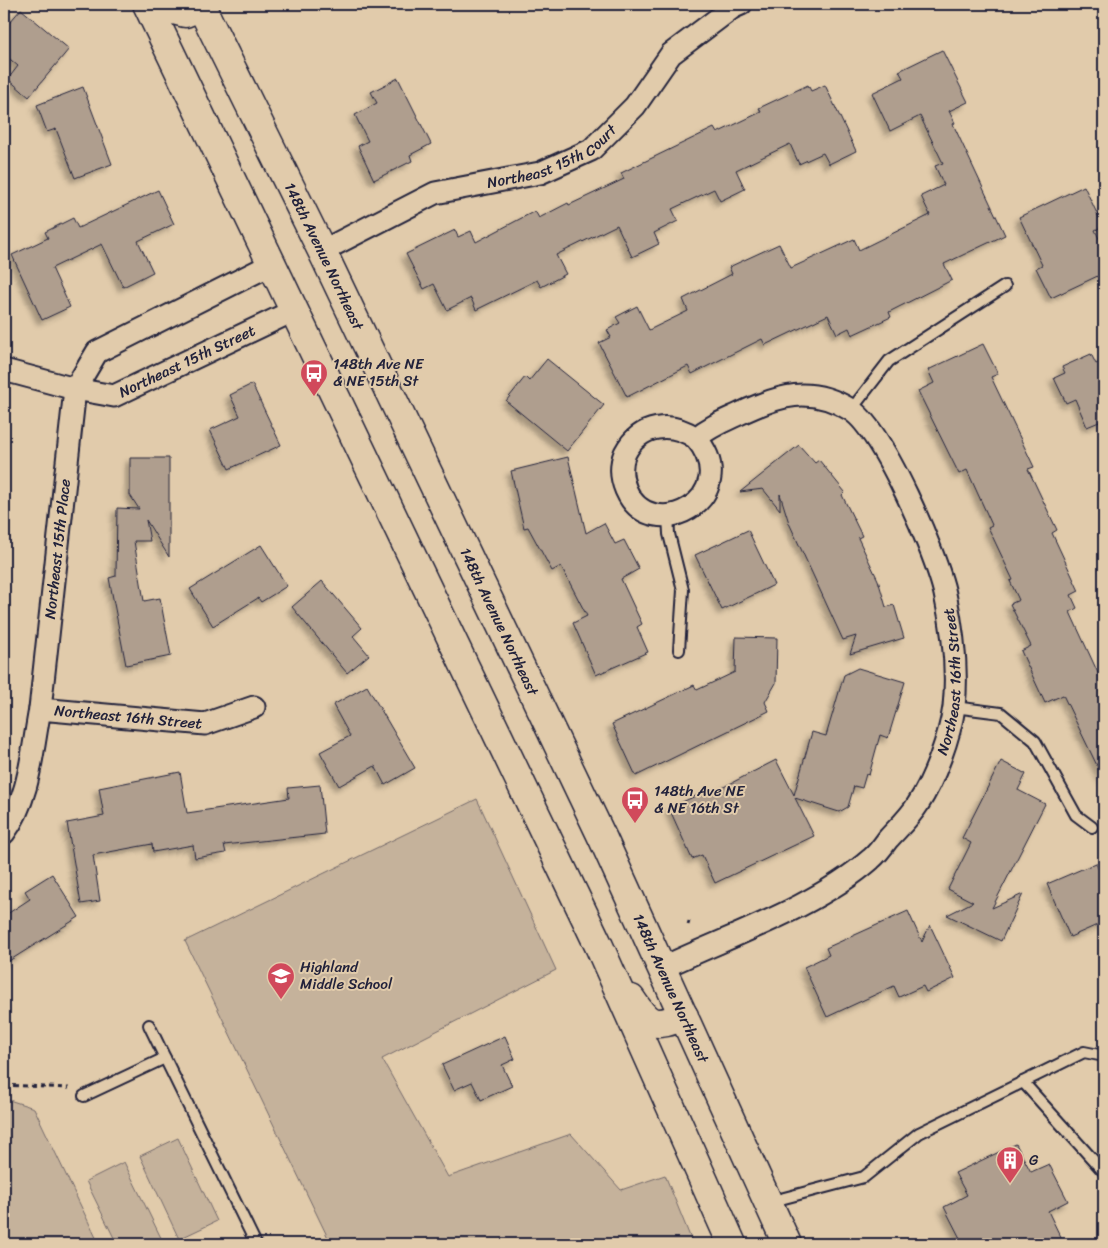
<svg xmlns="http://www.w3.org/2000/svg" width="1108" height="1248" viewBox="0 0 1108 1248" font-family="Sriracha,sans-serif">
	<style>
		.green { fill: #c5b29b; stroke: #746a6b }
		.building { fill: #af9e8e; stroke: #22223b; filter: url(#shadow) }
		.lines { fill: none; stroke-linecap: round; stroke-linejoin: round }
		.lane-casing { stroke: #22223b; stroke-width: 14 }
		.street-casing { stroke: #22223b; stroke-width: 25 }
		.primary-casing { stroke: #22223b; stroke-width: 31 }
		.path { stroke: #22223b; stroke-width: 3; stroke-dasharray: 5 4; stroke-linecap: butt }
		.lane { stroke: #e1cbab; stroke-width: 10 }
		.street { stroke: #e1cbab; stroke-width: 21 }
		.primary { stroke: #e1cbab; stroke-width: 28 }
		.labels { text-anchor: middle; stroke-width: 4; stroke-linejoin: round; paint-order: stroke }
		.street-label { font-size: 15px; fill: #22223b; stroke: #e1cbab }
		.poi-label { font-size: 15px; fill: #22223b; stroke: #e1cbab; text-anchor: start }
	</style>
	<defs>
		<filter id="shadow"><feDropShadow dx="-4.5" dy="4.5" stdDeviation="2.5" flood-color="#0004"/></filter>
	</defs>
	<rect width="100%" height="100%" fill="#e1cbab"/>
	<filter id="ink" filterUnits="userSpaceOnUse"><feTurbulence type="fractalNoise" baseFrequency=".02" numOctaves="2"/><feDisplacementMap in="SourceGraphic" scale="10" xChannelSelector="R" yChannelSelector="G"/><feConvolveMatrix kernelMatrix="1 2 1 2 8 2 1 2 1" color-interpolation-filters="sRGB"/></filter>
	<g filter="url(#ink)">
		<!-- green -->
		<g class="green">
			<polygon points="477,799 556,970 382,1059 448,1177 571,1134 621,1190 665,1175 693,1244 331,1244 185,941"/>
			<polygon points="9,1100 34,1108 99,1244 4,1244 4,1103"/>
			<polygon points="178,1138 217,1221 179,1239 140,1156"/>
			<polygon points="124,1162 164,1244 117,1244 86,1181"/>
		</g>
		<!-- building -->
		<g class="building">
			<polygon points="21,9 69,49 29,97 8,79 18,66 4,54 4,29"/>
			<polygon points="942,50 968,102 949,111 955,123 953,124 1005,235 944,264 952,280 889,312 891,317 852,335 849,328 837,334 828,315 765,345 762,339 692,374 688,366 627,397 599,343 611,337 607,330 620,323 616,317 637,306 649,330 688,311 683,299 732,274 729,267 779,244 791,268 854,239 859,250 930,215 921,196 944,185 935,166 943,163 920,116 890,131 872,93 903,78 899,71"/>
			<polygon points="398,78 431,144 410,155 412,161 374,180 358,146 368,141 355,115 377,103 371,92"/>
			<polygon points="808,85 811,91 825,85 856,151 829,164 823,153 799,164 790,144 736,170 745,189 720,201 714,189 672,209 678,221 654,233 659,244 632,257 617,225 556,255 566,274 541,287 537,280 476,310 471,298 447,310 434,284 424,289 406,254 455,230 458,237 471,231 476,242 535,211 539,218 568,203 569,205 624,179 621,173 714,128 717,133 761,112 759,108"/>
			<polygon points="83,87 112,164 75,178 56,129 47,132 37,105"/>
			<polygon points="1084,186 1103,226 1095,230 1104,249 1104,273 1051,298 1036,268 1042,265 1019,217"/>
			<polygon points="158,190 174,224 138,241 153,272 123,287 102,244 52,268 70,307 42,320 12,255 48,238 45,232 73,218 78,228"/>
			<polygon points="983,344 998,374 991,377 1034,467 1028,469 1057,530 1052,533 1079,591 1071,595 1077,608 1070,612 1104,686 1104,780 1063,695 1045,703 1021,651 1031,646 1010,604 1019,600 1010,581 1013,580 988,527 992,525 967,470 959,474 918,391 934,383 928,370"/>
			<polygon points="1091,354 1096,364 1104,360 1104,420 1087,427 1075,399 1066,403 1054,378 1065,373 1062,367"/>
			<polygon points="547,359 604,405 567,451 506,401 525,377 529,381"/>
			<polygon points="252,384 281,445 229,469 210,430 240,416 230,395"/>
			<polygon points="799,445 815,463 819,460 845,492 842,495 862,536 858,538 878,580 886,607 894,605 904,638 850,654 856,636 843,640 789,523 780,494 780,510 763,489 740,492"/>
			<polygon points="568,457 586,533 604,523 615,544 624,540 639,569 621,579 642,624 637,627 648,652 596,675 573,623 587,616 561,566 552,571 528,527 524,528 511,471"/>
			<polygon points="130,458 169,458 169,557 146,520 150,541 134,541 144,601 160,598 171,656 126,665 109,578 116,576 117,508 139,509 130,495"/>
			<polygon points="748,530 774,585 722,610 695,555"/>
			<polygon points="261,545 287,586 261,602 258,598 213,626 190,589"/>
			<polygon points="322,581 362,628 353,636 369,655 347,673 292,607"/>
			<polygon points="736,637 777,638 776,683 765,702 769,711 636,776 612,724 694,685 697,690 735,672"/>
			<polygon points="858,668 905,682 888,738 880,735 869,775 866,774 862,788 854,786 848,807 839,812 795,798 814,836 715,883 702,855 692,859 669,808 711,789 712,793 776,760 794,795 812,732 826,736 844,675"/>
			<polygon points="367,686 415,768 385,785 375,766 339,786 320,752 350,736 333,705"/>
			<polygon points="1001,761 1026,774 1018,790 1045,804 992,908 1023,894 1001,941 947,915 973,902 948,889 971,843 962,838"/>
			<polygon points="180,772 187,813 289,798 288,788 320,785 325,834 224,845 226,853 195,858 193,845 153,852 152,844 93,855 100,901 81,904 67,823 104,816 99,788"/>
			<polygon points="1096,863 1104,883 1104,922 1070,937 1047,884"/>
			<polygon points="52,874 79,917 4,964 4,916 30,899 25,891"/>
			<polygon points="908,911 922,942 930,925 955,978 926,992 923,986 899,997 894,986 827,1017 804,967 829,955 826,948"/>
			<polygon points="505,1036 515,1059 502,1065 512,1086 481,1100 472,1082 454,1090 442,1065"/>
			<polygon points="1016,1144 1031,1172 1049,1164 1068,1201 1048,1211 1064,1244 963,1244 944,1207 967,1195 955,1173"/>
		</g>
		<g class="lines">
			<!-- lane casing -->
			<g class="lane-casing">
				<g id="lane">
					<polyline points="851,410 889,361 1005,286"/>
					<polyline points="668,515 669,534 683,590 679,650"/>
					<polyline points="954,707 1001,713 1035,741 1076,815 1092,827"/>
					<polyline points="149,1025 165,1058"/>
					<polyline points="1023,1082 1104,1172"/>
					<polyline points="84,1096 165,1058 256,1244"/>
					<polyline points="769,1202 864,1177 919,1133 1084,1052 1104,1056"/>
				</g>
			</g>
			<!-- street casing -->
			<g class="street-casing">
				<g id="street">
					<path id="s1" d="M322,251L435,193L540,173L591,150L635,106L671,54L732,8L741,4"/>
					<path id="s2" d="M4,370L75,389L114,396L295,310"/>
					<path id="s3" d="M40,709L75,389L97,352L272,264"/>
					<path id="s4" d="M4,833C30,798 32,751 40,709L205,724L254,707"/>
					<path id="s5" d="M662,968C729,936 815,908 871,859C877,854 883,846 888,839C898,828 910,817 918,804C934,780 950,736 954,707C958,669 953,630 945,594C937,556 883,430 851,410C810,385 779,395 739,414C724,421 709,427 696,438C671,421 640,424 625,453C620,465 621,478 626,490C651,548 746,498 696,438"/>
				</g>
			</g>
			<!-- primary casing -->
			<g class="primary-casing">
				<g id="primary">
					<polyline points="147,4 599,946 732,1244"/>
					<polyline points="166,4 173,10 185,13 190,11 194,4"/>
					<path id="s6" d="M200,4L322,251L603,839L787,1244"/>
					<path d="M631,999C649,1026 654,1028 684,1016"/>
				</g>
			</g>
			<!-- path -->
			<g class="path">
				<polyline points="688,925 689,921"/>
				<polyline points="4,1085 69,1088"/>
			</g>
			<!-- lane -->
			<use href="#lane" class="lane"/>
			<!-- street -->
			<use href="#street" class="street"/>
			<!-- primary -->
			<use href="#primary" class="primary"/>
		</g>
	</g>
	<!-- icons -->
	<defs>
		<g id="bus-pin" transform="scale(1.4375)"><path d="M0 17L-7.5 6A9.5 9.5 0 1 1 7.5 6Z" fill="#d1495b" stroke="#e1cbab"/><path d="M-5-6H5V4H4V6H2V4H-2V6H-4V4H-5ZM-3.5-4V0h7V-4ZM-3.5 1.2v1.5H-2V1.2ZM2 1.2v1.5H3.5V1.2Z" fill="#fff"/></g>
		<g id="school-pin" transform="scale(1.4375)"><path d="M0 17L-7.5 6A9.5 9.5 0 1 1 7.5 6Z" fill="#d1495b" stroke="#e1cbab"/><path d="M0-5L7-2L0 1L-7-2ZM-4 1L0 2.5L4 1V4Q0 6-4 4Z" fill="#fff"/></g>
		<g id="building-pin" transform="scale(1.4375)"><path d="M0 17L-7.5 6A9.5 9.5 0 1 1 7.5 6Z" fill="#d1495b" stroke="#e1cbab"/><path d="M-4-6H4V6H1V3H-1V6H-4ZM-2.5-4.3h1.7v1.8h-1.7ZM.8-4.3h1.7v1.8H.8ZM-2.5-1h1.7V.8h-1.7ZM.8-1h1.7V.8H.8Z" fill="#fff"/></g>
	</defs>
	<g fill-rule="evenodd">
		<use href="#bus-pin" x="314" y="373"/>
		<use href="#bus-pin" x="635" y="800"/>
		<use href="#school-pin" x="281" y="976"/>
		<use href="#building-pin" x="1010" y="1160"/>
	</g>
	<g class="labels">
		<!-- street labels -->
		<g class="street-label">
			<text dy="5" stroke="none"><textPath href="#s1" startOffset="251">Northeast 15th Court</textPath></text>
			<text dy="5" stroke="none"><textPath href="#s6" startOffset="281">148th Avenue Northeast</textPath></text>
			<text dy="5" stroke="none"><textPath href="#s2" startOffset="194">Northeast 15th Street</textPath></text>
			<text dy="5" stroke="none"><textPath href="#s3" startOffset="161">Northeast 15th Place</textPath></text>
			<text dy="5" stroke="none"><textPath href="#s6" startOffset="686">148th Avenue Northeast</textPath></text>
			<text dy="5" stroke="none"><textPath href="#s5" startOffset="438">Northeast 16th Street</textPath></text>
			<text dy="5" stroke="none"><textPath href="#s4" startOffset="219">Northeast 16th Street</textPath></text>
			<text dy="5" stroke="none"><textPath href="#s6" startOffset="1091">148th Avenue Northeast</textPath></text>
		</g>
		<!-- poi labels -->
		<g class="poi-label">
			<text x="333" y="369">148th Ave NE<tspan x="333" dy="17">&amp; NE 15th St</tspan></text>
			<text x="654" y="796">148th Ave NE<tspan x="654" dy="17">&amp; NE 16th St</tspan></text>
			<text x="300" y="972">Highland<tspan x="300" dy="17">Middle School</tspan></text>
			<text x="1029" y="1165">G</text>
		</g>
	</g>
	<!-- margin -->
	<rect width="1108" height="1248" fill="none" stroke="#e1cbab" stroke-width="20"/>
	<rect x="10" y="10" width="1088" height="1228" fill="none" stroke="#22223b" stroke-width="2" filter="url(#ink)"/>
</svg>
